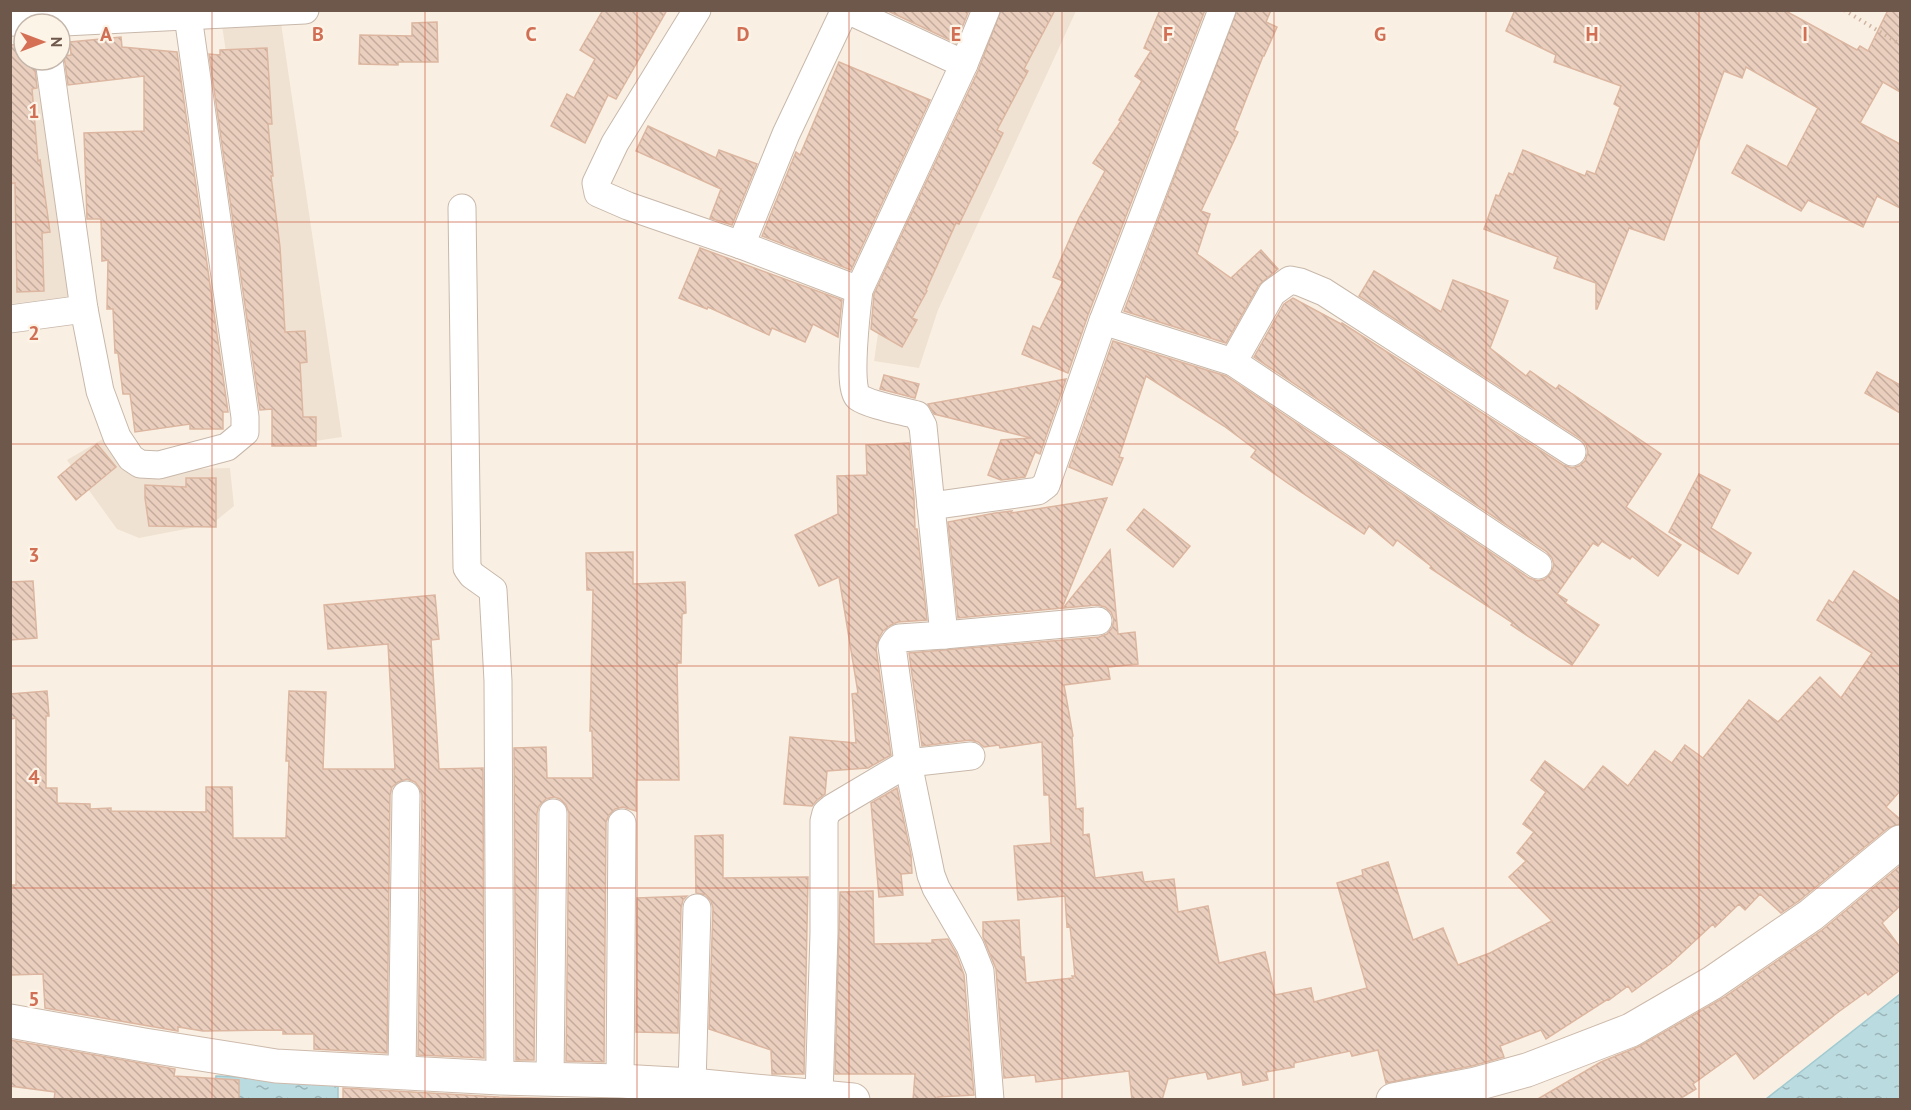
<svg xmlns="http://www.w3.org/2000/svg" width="1911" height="1110" viewBox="0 0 1911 1110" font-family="'PT Sans',sans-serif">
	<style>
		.residential { fill: #f0e2d2 }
		.water { fill: url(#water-ripples); stroke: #a1cad0; stroke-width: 1.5 }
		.building { fill: url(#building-back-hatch); stroke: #dcb6a0; stroke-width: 1.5 }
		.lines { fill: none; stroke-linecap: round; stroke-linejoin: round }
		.street-casing { stroke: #c8b8ab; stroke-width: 29 }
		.secondary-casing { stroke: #cdbaab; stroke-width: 35 }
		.path { stroke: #cfb3a1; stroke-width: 4; stroke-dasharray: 1.5 4.5; stroke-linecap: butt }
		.street { stroke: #fff; stroke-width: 27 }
		.secondary { stroke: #fff; stroke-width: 33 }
		.grid { fill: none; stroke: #d16f55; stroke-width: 1.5; stroke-opacity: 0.55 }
		.grid-label { font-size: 20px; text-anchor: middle; font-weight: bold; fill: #d16f55; stroke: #fdf4e8; stroke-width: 4.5; stroke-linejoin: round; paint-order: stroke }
	</style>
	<defs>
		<pattern id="water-ripples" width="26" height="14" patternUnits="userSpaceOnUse" patternTransform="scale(1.5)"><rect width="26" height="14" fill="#badbe0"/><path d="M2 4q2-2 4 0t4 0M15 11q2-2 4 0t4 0" fill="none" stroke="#9bb4b8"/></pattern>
		<pattern id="building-back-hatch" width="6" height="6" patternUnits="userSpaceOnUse" patternTransform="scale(1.5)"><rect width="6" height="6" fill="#ebcfbe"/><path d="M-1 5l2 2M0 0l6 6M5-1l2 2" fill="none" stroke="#c3ab9d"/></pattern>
	</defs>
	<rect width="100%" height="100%" fill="#f9f0e3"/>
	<!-- residential -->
	<g class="residential">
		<polygon points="1008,11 1076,11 938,310 919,368 874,361 885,284"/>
		<polygon points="280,16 342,437 282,446 222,25"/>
		<polygon points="25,60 58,60 93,288 66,297 11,304 10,62"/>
		<polygon points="125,426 145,470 230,468 234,506 212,524 139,538 117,529 67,460"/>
	</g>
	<!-- water -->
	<g class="water">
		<polygon points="1900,994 1900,1099 1766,1099"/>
		<polygon points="216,1076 338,1081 338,1099 213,1100"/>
	</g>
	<!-- building -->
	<g class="building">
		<polygon points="603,10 667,10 616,99 608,95 585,143 551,126 567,94 574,98 595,59 580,50"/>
		<polygon points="886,10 969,10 956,43"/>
		<polygon points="1001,10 1055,10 1024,69 1028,71 997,130 1003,133 959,224 956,223 926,290 927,291 912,318 917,320 902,347 871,329 874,294 978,71"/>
		<polygon points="1160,10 1205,10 1088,315 1068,373 1022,354 1033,326 1040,329 1063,281 1053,277 1079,218 1105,171 1093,163 1121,121 1119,120 1142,81 1135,76 1151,51 1144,48"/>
		<polygon points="1237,10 1271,10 1266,22 1277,27 1264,56 1263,56 1234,130 1238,132 1201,211 1210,214 1197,254 1231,278 1261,250 1278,269 1259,285 1226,343 1124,311"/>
		<polygon points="1515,10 1784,10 1857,50 1860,46 1868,51 1888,10 1900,10 1900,92 1883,82 1860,123 1900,144 1900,208 1877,196 1863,227 1808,200 1801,211 1732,173 1747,145 1787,167 1818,108 1746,67 1742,78 1724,71 1664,240 1629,228 1597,309 1596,309 1596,283 1554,268 1558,257 1484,229 1496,195 1499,196 1509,173 1513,175 1523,150 1585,176 1587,171 1595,174 1620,107 1614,104 1621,86 1554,62 1556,55 1506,31"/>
		<polygon points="437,22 438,62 398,62 398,65 359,64 360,35 412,36 412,23"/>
		<polygon points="121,37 122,47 177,52 228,412 223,412 223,429 190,429 190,424 135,432 130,394 123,394 118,353 115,353 113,309 107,309 108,260 102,261 101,219 87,219 84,133 144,131 144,76 68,85 64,56 71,55 70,42"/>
		<polygon points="24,44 24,60 34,60 37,88 32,89 38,161 40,160 50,232 42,233 44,291 17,292 15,183 10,184 10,45"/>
		<polygon points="267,48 272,124 268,124 273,176 271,176 280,247 285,332 305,331 307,362 300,363 303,417 316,417 316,446 272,446 272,409 260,410 209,54 220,55 220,50"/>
		<polygon points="839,62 930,100 851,270 762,236 796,152 800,155"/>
		<polygon points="648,126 716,158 719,150 757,164 732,225 710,218 721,189 636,151"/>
		<polygon points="700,248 842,300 838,337 813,324 805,342 772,328 769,335 708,307 707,309 679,298"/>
		<polygon points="1374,271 1441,312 1453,280 1508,301 1490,348 1526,376 1530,371 1556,389 1559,385 1661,454 1626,507 1681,545 1658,576 1632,556 1630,559 1602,541 1598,546 1593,543 1557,594 1567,600 1565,603 1599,625 1572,665 1511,625 1513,623 1430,568 1431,566 1397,540 1393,546 1369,526 1364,534 1289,484 1251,457 1256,450 1224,426 1146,376 1119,457 1123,458 1112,485 1069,467 1113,341 1226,376 1529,578 1538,581 1545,579 1551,573 1554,565 1552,558 1547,552 1254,357 1284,304 1293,298 1341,324 1342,323 1563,465 1572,468 1579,466 1585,461 1588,452 1586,444 1581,439 1359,296"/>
		<polygon points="1877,372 1900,385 1900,413 1865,393"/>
		<polygon points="884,375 919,384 915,398 880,389"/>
		<polygon points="1066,379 1040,454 1035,452 1025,477 1001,480 988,475 1001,440 1031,438 934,414 928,404"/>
		<polygon points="909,443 914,498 915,529 917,529 927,620 898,622 891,625 883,631 879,638 876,648 891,755 868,768 827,771 825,794 816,801 812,806 784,804 790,737 856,743 852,694 858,693 839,577 819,586 795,535 838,514 837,476 867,475 866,445"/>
		<polygon points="97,444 116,467 76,500 58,477"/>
		<polygon points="1699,474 1730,490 1711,528 1751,553 1738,574 1669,532"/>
		<polygon points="186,478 216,478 216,527 149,526 145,498 145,485 186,487"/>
		<polygon points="1107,498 1062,608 958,618 948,522 995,513 1012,511 1011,513"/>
		<polygon points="1144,509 1190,546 1173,567 1127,530"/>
		<polygon points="1110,550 1118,634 1135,632 1138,664 1108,667 1110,679 1064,685 1073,736 1072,737 1076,809 1083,808 1083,835 1089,834 1095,878 1142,872 1144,882 1174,879 1178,912 1208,906 1219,963 1265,952 1275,995 1311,988 1314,1002 1367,988 1337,883 1363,875 1362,870 1388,862 1413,940 1443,928 1458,965 1490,953 1552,921 1509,877 1526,861 1517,853 1534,832 1523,824 1546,792 1531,780 1545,761 1584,790 1603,766 1628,786 1655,751 1672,763 1685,745 1703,758 1749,700 1778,722 1820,677 1841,698 1872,653 1817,620 1829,600 1833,603 1854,571 1900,602 1900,791 1886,807 1900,819 1900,824 1888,828 1800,900 1781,913 1760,894 1745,910 1739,904 1715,927 1713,924 1670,964 1632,992 1628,986 1609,1000 1608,999 1546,1039 1541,1030 1500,1046 1504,1057 1472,1066 1386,1083 1378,1050 1352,1056 1350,1051 1294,1063 1294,1067 1266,1072 1268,1080 1243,1085 1241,1072 1208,1079 1206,1072 1168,1079 1162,1100 1132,1100 1129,1071 1036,1082 1035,1075 1004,1078 996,969 983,937 983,922 1019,920 1021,957 1024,957 1026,983 1073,978 1072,976 1075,976 1070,926 1067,927 1065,896 1018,900 1014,846 1051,843 1049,795 1044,795 1042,742 1000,748 999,745 984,747 978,742 970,740 922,746 909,653 1099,637 1107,634 1112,628 1114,620 1111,612 1105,607 1097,605 1063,608"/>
		<polygon points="633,552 633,584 685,582 686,613 682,614 681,663 677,663 679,780 636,780 636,811 623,807 615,809 609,815 606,822 604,1062 566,1061 569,813 566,805 560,799 554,797 546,799 539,806 537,813 534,1060 516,1060 514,748 546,747 547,778 593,778 592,731 590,731 593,590 587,590 586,553"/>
		<polygon points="33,581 37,638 10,640 10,582"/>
		<polygon points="435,595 439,639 431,640 439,769 483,768 484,1058 418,1055 422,795 419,787 415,782 407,779 398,782 392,787 390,795 387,1053 314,1049 314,1034 283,1034 283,1030 203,1031 178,1027 178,1031 45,1008 43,974 11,975 10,885 16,885 16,718 10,719 10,694 47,691 49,716 46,716 46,788 57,788 57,803 90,804 90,809 111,808 111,811 206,812 206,787 232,787 233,838 286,838 289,761 286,761 289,691 326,692 323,769 395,769 388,644 328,649 324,605"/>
		<polygon points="897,788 911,855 912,873 901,874 903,895 879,897 871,803"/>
		<polygon points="723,835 723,878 808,877 804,1074 772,1074 771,1050 709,1029 713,908 711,901 706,895 696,893 695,836"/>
		<polygon points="1900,866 1900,906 1882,923 1900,947 1900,970 1868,995 1866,992 1837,1013 1754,1079 1736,1053 1693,1084 1696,1089 1678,1100 1536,1100 1601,1062 1640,1046 1723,998 1822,930"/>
		<polygon points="873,891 874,944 932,943 932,940 948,939 956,953 964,975 974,1095 938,1097 938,1100 913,1100 915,1074 835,1074 840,892"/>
		<polygon points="687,896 683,900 681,908 678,1033 636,1032 637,898"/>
		<polygon points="10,1040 175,1069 174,1076 239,1080 239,1100 54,1100 55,1092 10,1086"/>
		<polygon points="343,1088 499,1097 610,1100 343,1100"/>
	</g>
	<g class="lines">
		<!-- street casing -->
		<g class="street-casing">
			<g id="street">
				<polyline points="697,10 615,143 596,183 598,193 628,206 741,245 859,290"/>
				<polyline points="10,22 44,23 305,10"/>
				<polyline points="49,60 84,309 100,391 117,437 131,458 140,464 159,465 227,447 245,432 245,417 188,16"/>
				<polyline points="462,208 467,568 472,575 493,590 498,681 500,1078"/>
				<polyline points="741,245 786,134 841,18 845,13 854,13 964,64"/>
				<polyline points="10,319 84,309"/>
				<polyline points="1103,321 1222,10"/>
				<polyline points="1233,362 1538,565"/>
				<path d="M931,506L923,426L917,415C903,411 869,405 858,397C847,388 857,306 859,290L964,64L986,10"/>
				<polyline points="944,635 1098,621"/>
				<polyline points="402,1071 406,795"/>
				<polyline points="550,1079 553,813"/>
				<polyline points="620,1081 622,823"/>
				<polyline points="692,1085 697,908"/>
				<polyline points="819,1096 824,933 824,821 826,813 832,808 908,763 971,756"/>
				<polyline points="990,1100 980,971 970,946 936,888 931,875 908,763 892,646 896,640 899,638 944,635 931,506 1038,491 1046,485 1103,321 1233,362 1272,293 1290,280 1300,282 1324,292 1572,452"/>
			</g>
		</g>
		<!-- secondary casing -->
		<g class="secondary-casing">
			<g id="secondary">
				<polyline points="10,1021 144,1045 276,1066 500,1078 620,1081 692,1085 853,1100"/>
				<polyline points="1393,1100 1476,1084 1527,1070 1631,1030 1712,983 1811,915 1900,842"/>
			</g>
		</g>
		<!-- path -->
		<polyline class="path" points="1844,10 1900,44"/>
		<!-- street -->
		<use href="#street" class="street"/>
		<!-- secondary -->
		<use href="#secondary" class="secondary"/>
	</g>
	<!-- grid -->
	<path class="grid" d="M212,10V1100M425,10V1100M637,10V1100M849,10V1100M1062,10V1100M1274,10V1100M1486,10V1100M1699,10V1100M10,222H1900M10,444H1900M10,666H1900M10,888H1900"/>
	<g class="grid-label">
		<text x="106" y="41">A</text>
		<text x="318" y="41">B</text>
		<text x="531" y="41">C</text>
		<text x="743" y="41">D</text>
		<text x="956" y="41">E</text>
		<text x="1168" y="41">F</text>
		<text x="1380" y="41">G</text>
		<text x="1592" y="41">H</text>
		<text x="1805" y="41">I</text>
		<text x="34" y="118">1</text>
		<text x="34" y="340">2</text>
		<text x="34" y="562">3</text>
		<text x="34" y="784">4</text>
		<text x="34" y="1006">5</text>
	</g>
	<!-- border -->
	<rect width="1911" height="1110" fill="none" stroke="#6e584c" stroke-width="24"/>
	<!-- north arrow -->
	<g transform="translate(42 42) rotate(90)"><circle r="28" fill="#fdf4e8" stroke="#c4b6aa" stroke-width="1.5"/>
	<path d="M0-4.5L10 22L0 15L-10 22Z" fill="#d67055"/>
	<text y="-9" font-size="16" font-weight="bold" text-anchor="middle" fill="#6e584c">N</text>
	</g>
</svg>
